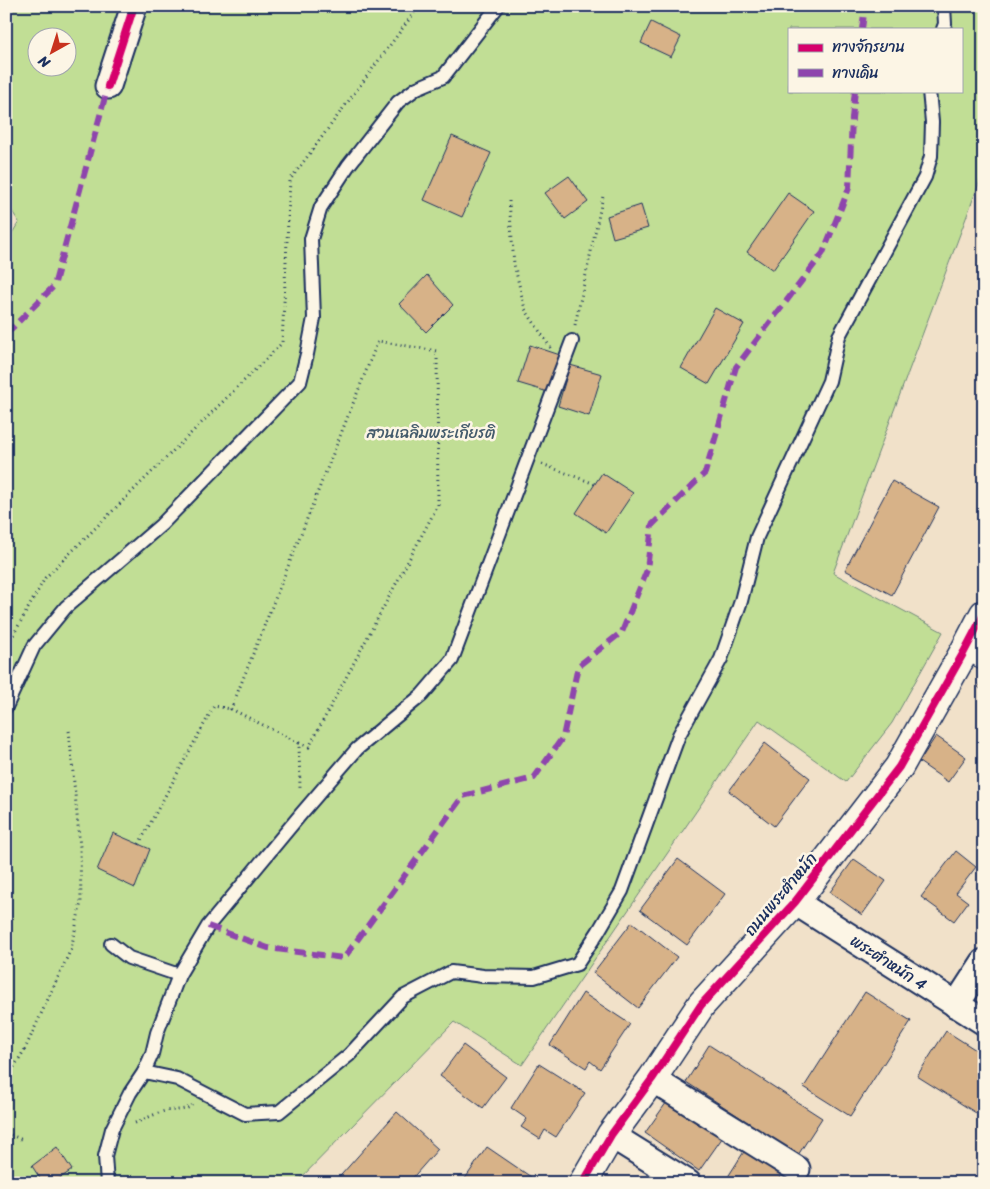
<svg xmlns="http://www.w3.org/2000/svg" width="990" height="1189" viewBox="0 0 990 1189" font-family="Sriracha,'Playpen Sans Thai',sans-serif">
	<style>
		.green { fill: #c1de95; stroke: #6e867a; fill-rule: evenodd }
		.building { fill: #d7b288; stroke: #1b2f5e }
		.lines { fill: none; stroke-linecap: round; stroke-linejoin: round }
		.service-casing { stroke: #1b2f5e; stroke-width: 16 }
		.minor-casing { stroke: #1b2f5e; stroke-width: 29 }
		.tertiary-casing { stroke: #1b2f5e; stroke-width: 31 }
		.path { stroke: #1b2f5e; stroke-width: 3; stroke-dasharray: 1 4; stroke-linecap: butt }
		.service { stroke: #fcf5e5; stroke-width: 12 }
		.minor { stroke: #fcf5e5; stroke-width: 25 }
		.tertiary { stroke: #fcf5e5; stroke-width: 28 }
		.quiet { stroke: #8e44ad; stroke-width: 6; stroke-dasharray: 12 6; stroke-linecap: butt }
		.cycleway-casing { stroke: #fcf5e5; stroke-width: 11 }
		.cycleway { stroke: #d6006c; stroke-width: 8 }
		.labels { text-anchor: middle; stroke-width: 5; stroke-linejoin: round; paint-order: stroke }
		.park-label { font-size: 16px; fill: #445b6c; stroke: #fcf5e5 }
		.street-label { font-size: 16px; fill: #1b2f5e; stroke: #fcf5e5 }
	</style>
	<rect width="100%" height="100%" fill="#f1e1c9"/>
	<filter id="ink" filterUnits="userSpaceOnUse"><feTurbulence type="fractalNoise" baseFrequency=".02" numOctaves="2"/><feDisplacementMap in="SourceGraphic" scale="10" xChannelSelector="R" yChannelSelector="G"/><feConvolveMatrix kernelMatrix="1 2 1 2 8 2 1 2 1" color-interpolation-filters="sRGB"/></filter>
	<g filter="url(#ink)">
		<!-- green -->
		<path class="green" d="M6,6H984V170L833,573L943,632L892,723L846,782L759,720L522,1065L454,1022L296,1183H6V243L19,222L6,202ZM789,29H961V91H789ZM38,38H68V68H38Z"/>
		<!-- building -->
		<g class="building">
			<polygon points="651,22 681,37 671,57 641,43"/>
			<polygon points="452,136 491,153 462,217 424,200"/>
			<polygon points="569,176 588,202 565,219 545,193"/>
			<polygon points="788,193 814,211 773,270 747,252"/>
			<polygon points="641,205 648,228 613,238 607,216"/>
			<polygon points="427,275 453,305 426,332 399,304"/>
			<polygon points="715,308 744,324 709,384 681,368"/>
			<polygon points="530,345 560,355 548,392 518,383"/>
			<polygon points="570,365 602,374 589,416 558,406"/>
			<polygon points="602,473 633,493 606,533 576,513"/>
			<polygon points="892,481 939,507 892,595 845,570"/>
			<polygon points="984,678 984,692 978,687"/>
			<polygon points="936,736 966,757 948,782 919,762"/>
			<polygon points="765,743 810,778 774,826 729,791"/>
			<polygon points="113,833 150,849 135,888 97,870"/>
			<polygon points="956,851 976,867 956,893 968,902 954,921 921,897"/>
			<polygon points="678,859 725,894 687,945 640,910"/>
			<polygon points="854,859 886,881 862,915 830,892"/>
			<polygon points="632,922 677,957 638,1008 593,973"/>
			<polygon points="865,992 911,1021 850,1116 804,1087"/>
			<polygon points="583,993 630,1024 600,1069 590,1061 586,1068 550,1045"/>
			<polygon points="946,1031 984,1055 984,1118 917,1076"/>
			<polygon points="463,1045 506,1077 483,1108 440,1076"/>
			<polygon points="709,1045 822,1118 798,1155 686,1082"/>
			<polygon points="539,1064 585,1093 556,1137 545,1130 540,1139 521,1127 527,1119 511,1108"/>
			<polygon points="671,1096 725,1134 699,1171 645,1133"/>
			<polygon points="397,1112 438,1149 408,1183 384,1183 382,1182 382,1183 334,1183"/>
			<polygon points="57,1147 72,1170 53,1183 43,1183 32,1166"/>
			<polygon points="487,1147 531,1177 527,1183 462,1183"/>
			<polygon points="745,1150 782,1174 776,1183 724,1183"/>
		</g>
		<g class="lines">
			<!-- service casing -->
			<g class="service-casing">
				<g id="service">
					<polyline points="943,29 945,24 944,6"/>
					<polyline points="964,652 984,664"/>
					<polyline points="6,707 34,646 66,607 161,525 300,382 307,354 314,318 311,239 321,207 348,166 398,102 417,88 443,77 498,6"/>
					<polyline points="111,944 129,958 179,975"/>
					<polyline points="144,1072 177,1079 245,1114 279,1112 349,1055 403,997 451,972 483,976 534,977 577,964 598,932 622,891 679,735 721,659 741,601 757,537 829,381 839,336 925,177 931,156 932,122 929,91"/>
					<polyline points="107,1183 105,1156 112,1129 130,1093 144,1072 152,1054 157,1033 179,975 208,926 301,814 357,749 422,695 452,660 572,341"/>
				</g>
			</g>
			<!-- minor casing -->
			<g class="minor-casing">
				<g id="minor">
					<polyline points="108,86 134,6"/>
					<polyline points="795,902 984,1022"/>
					<polyline points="956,1005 984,962"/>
					<polyline points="652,1079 797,1169"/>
					<polyline points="611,1135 688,1183"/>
				</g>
			</g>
			<!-- tertiary casing -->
			<g class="tertiary-casing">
				<polyline id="tertiary" points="583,1183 611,1135 652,1079 701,1005 795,902 899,767 964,652 984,614"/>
			</g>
			<!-- path -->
			<g class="path">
				<polyline points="509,201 514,264 525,309 552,350"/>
				<polyline points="575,325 603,196"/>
				<polyline points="542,464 595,484"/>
				<polyline points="6,648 45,578 282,343 290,180 419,6"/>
				<polyline points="299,743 309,747 438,505 437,351 378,341 231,709 299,743 300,789"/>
				<polyline points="139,844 214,706 231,709"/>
				<polyline points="6,1080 25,1049 71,949 81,902 80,847 69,730"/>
				<path d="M135,1123C145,1119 154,1114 165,1111C174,1109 185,1112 192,1105"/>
				<polyline points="6,1133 23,1140"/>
			</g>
			<!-- service -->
			<use href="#service" class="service"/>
			<!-- minor -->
			<use href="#minor" class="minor"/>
			<!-- tertiary -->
			<use href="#tertiary" class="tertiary"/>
			<!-- quiet -->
			<g class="quiet">
				<polyline points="862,29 865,6"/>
				<polyline points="6,334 54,286 108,86"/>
				<polyline points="208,926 268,948 344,958 463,796 534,778 563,737 578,666 622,632 647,570 652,525 705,473 736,367 823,253 849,188 852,118 855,91"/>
			</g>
			<!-- cycleway casing -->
			<g class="cycleway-casing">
				<g id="cycleway">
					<polyline points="108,86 134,6"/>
					<polyline points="583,1183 611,1135 652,1079 701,1005 795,902 899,767 964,652 984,614"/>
				</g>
			</g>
			<!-- cycleway -->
			<use href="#cycleway" class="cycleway"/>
		</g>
	</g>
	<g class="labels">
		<!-- park labels -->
		<g class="park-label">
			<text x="431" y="438">สวนเฉลิมพระเกียรติ</text>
		</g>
		<!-- street labels -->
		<g class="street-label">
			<text transform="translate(780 894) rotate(-50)" y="6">ถนนพระตำหนัก</text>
			<text transform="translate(889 962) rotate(33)" y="6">พระตำหนัก 4</text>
		</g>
	</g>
	<!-- margin -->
	<rect width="990" height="1189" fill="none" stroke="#fcf5e5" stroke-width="25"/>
	<rect x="12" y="12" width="965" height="1164" fill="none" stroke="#1b2f5e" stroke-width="2" filter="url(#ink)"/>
	<!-- legend -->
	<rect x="788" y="28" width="175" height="65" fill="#fcf5e5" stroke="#a2a6af"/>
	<rect x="798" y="44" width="25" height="8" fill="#d6006c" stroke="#a2a6af"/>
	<text x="832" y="52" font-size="15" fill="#1b2f5e">ทางจักรยาน</text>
	<rect x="798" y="69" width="25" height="8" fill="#8e44ad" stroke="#a2a6af"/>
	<text x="832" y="78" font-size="15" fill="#1b2f5e">ทางเดิน</text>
	<!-- north arrow -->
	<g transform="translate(52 52) rotate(219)"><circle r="24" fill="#fcf5e5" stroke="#a2a6af"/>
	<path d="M0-4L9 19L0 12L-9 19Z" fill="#c8321e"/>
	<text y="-8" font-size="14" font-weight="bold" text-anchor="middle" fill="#1b2f5e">N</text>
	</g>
</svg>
